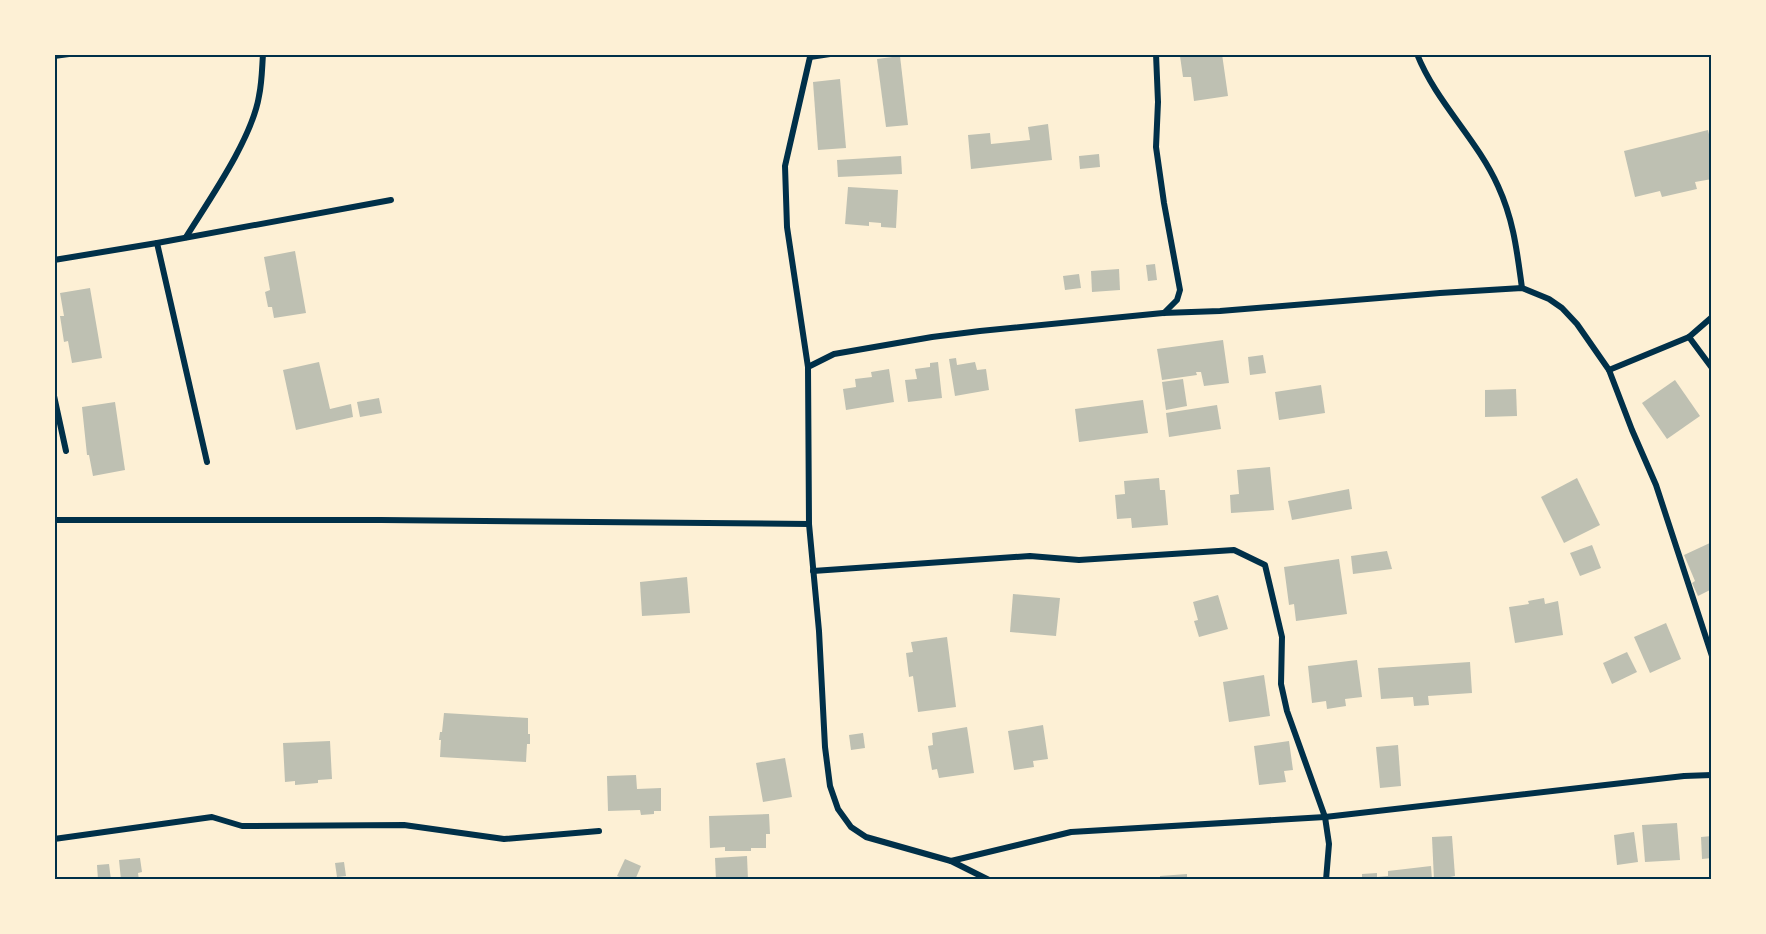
<svg xmlns="http://www.w3.org/2000/svg" width="1766" height="934" viewBox="0 0 1766 934" font-family="'Source Serif 4',serif">
	<style>
		.building { fill: #bec0b2 }
		.lines { fill: none; stroke-linecap: round; stroke-linejoin: round }
		.minor { stroke: #003049; stroke-width: 6 }
		.neatline { fill: none; stroke: #003049; stroke-width: 2 }
	</style>
	<rect width="100%" height="100%" fill="#fdf0d5"/>
	<!-- building -->
	<g class="building">
		<polygon points="1189,54 1222,54 1228,96 1194,101 1191,77 1183,77 1180,56"/>
		<polygon points="900,56 908,125 886,127 877,59"/>
		<polygon points="840,79 846,148 818,150 813,82"/>
		<polygon points="1048,124 1052,160 971,169 968,135 990,133 991,144 1030,140 1028,127"/>
		<polygon points="1708,130 1712,147 1712,179 1695,182 1697,189 1662,197 1660,191 1635,197 1624,151"/>
		<polygon points="1099,154 1100,167 1080,169 1079,156"/>
		<polygon points="901,156 902,174 838,177 837,160"/>
		<polygon points="848,187 898,190 896,228 881,227 881,223 869,222 869,226 845,224"/>
		<polygon points="295,251 306,313 274,318 272,307 268,307 265,292 270,290 264,257"/>
		<polygon points="1155,264 1157,280 1148,281 1146,265"/>
		<polygon points="1119,269 1120,290 1092,292 1091,271"/>
		<polygon points="1079,274 1081,288 1065,290 1063,276"/>
		<polygon points="90,288 102,358 72,363 68,341 64,342 60,316 64,316 60,293"/>
		<polygon points="1223,340 1229,383 1204,386 1201,372 1196,372 1197,375 1162,380 1157,349"/>
		<polygon points="1263,355 1266,373 1250,375 1248,357"/>
		<polygon points="956,358 957,365 975,362 977,370 986,369 989,390 955,396 949,359"/>
		<polygon points="319,362 330,409 351,404 353,417 296,430 283,370"/>
		<polygon points="938,362 942,398 908,402 905,380 917,379 915,369 930,367 930,363"/>
		<polygon points="889,369 894,402 846,410 843,389 856,387 855,379 872,377 871,372"/>
		<polygon points="1183,379 1187,406 1166,410 1162,382"/>
		<polygon points="1675,380 1700,416 1667,439 1642,403"/>
		<polygon points="1321,385 1325,413 1279,420 1275,392"/>
		<polygon points="1516,389 1517,416 1485,417 1485,390"/>
		<polygon points="379,398 382,413 360,417 357,402"/>
		<polygon points="1143,400 1148,433 1079,442 1075,409"/>
		<polygon points="115,402 125,470 93,476 89,455 87,455 82,407"/>
		<polygon points="1217,405 1221,429 1169,437 1166,413"/>
		<polygon points="1270,467 1274,510 1231,513 1230,495 1239,494 1237,470"/>
		<polygon points="1159,478 1160,490 1165,490 1168,525 1132,528 1131,518 1117,519 1115,495 1125,494 1124,481"/>
		<polygon points="1577,478 1600,525 1564,543 1541,497"/>
		<polygon points="1349,489 1352,509 1292,520 1288,501"/>
		<polygon points="1712,542 1712,589 1698,596 1692,583 1695,581 1684,555"/>
		<polygon points="1592,545 1601,568 1580,576 1570,553"/>
		<polygon points="1387,551 1392,569 1353,574 1351,556"/>
		<polygon points="1339,559 1347,614 1296,621 1294,604 1289,605 1284,567"/>
		<polygon points="687,577 690,613 642,616 640,582"/>
		<polygon points="1013,594 1060,598 1056,636 1010,632"/>
		<polygon points="1218,595 1228,629 1199,637 1194,621 1198,620 1193,602"/>
		<polygon points="1544,598 1545,604 1558,601 1563,635 1515,643 1509,607 1529,604 1528,601"/>
		<polygon points="1666,623 1681,659 1650,673 1634,637"/>
		<polygon points="947,637 956,707 918,712 913,676 909,677 906,653 913,652 911,642"/>
		<polygon points="1627,652 1637,672 1612,684 1603,663"/>
		<polygon points="1357,660 1362,697 1345,699 1346,706 1327,709 1326,701 1312,703 1308,666"/>
		<polygon points="1470,662 1472,693 1428,696 1429,705 1414,706 1413,697 1381,699 1378,668"/>
		<polygon points="1264,675 1270,716 1229,722 1223,682"/>
		<polygon points="444,713 528,718 528,734 530,734 530,744 527,744 526,762 440,757 441,740 439,740 440,732 442,732"/>
		<polygon points="1043,725 1048,759 1033,761 1034,767 1014,770 1008,731"/>
		<polygon points="967,727 974,773 939,778 937,769 932,770 928,746 933,745 932,733"/>
		<polygon points="863,733 865,748 851,750 849,735"/>
		<polygon points="330,741 332,779 318,780 318,783 295,785 295,781 285,782 283,743"/>
		<polygon points="1289,741 1293,770 1284,771 1286,782 1259,785 1254,746"/>
		<polygon points="1398,745 1401,786 1380,788 1376,747"/>
		<polygon points="785,758 792,797 763,802 756,763"/>
		<polygon points="636,775 637,789 661,788 661,811 654,811 654,814 641,815 640,810 608,811 607,776"/>
		<polygon points="769,814 770,834 766,834 766,848 751,848 751,851 725,851 725,847 710,848 709,816"/>
		<polygon points="1677,823 1680,860 1645,862 1642,825"/>
		<polygon points="1634,832 1638,862 1617,865 1614,835"/>
		<polygon points="1452,836 1455,876 1434,880 1432,837"/>
		<polygon points="1712,836 1712,858 1702,859 1701,837"/>
		<polygon points="747,856 748,880 716,880 715,858"/>
		<polygon points="140,858 142,872 138,873 139,880 121,880 119,860"/>
		<polygon points="625,859 641,866 635,880 627,880 617,876"/>
		<polygon points="344,862 346,876 337,877 335,863"/>
		<polygon points="109,864 111,880 98,880 97,865"/>
		<polygon points="1431,866 1432,880 1362,880 1362,874 1377,873 1377,877 1388,876 1388,871"/>
		<polygon points="1187,874 1187,880 1160,880 1160,876"/>
	</g>
	<g class="lines">
		<!-- minor -->
		<g class="minor">
			<polyline points="810,54 810,57 830,54"/>
			<polyline points="1156,54 1158,102 1156,147 1164,203 1180,290 1177,300 1164,313"/>
			<path d="M1417,54C1436,102 1477,139 1498,186C1514,221 1517,252 1522,288"/>
			<polyline points="54,56 69,54"/>
			<path d="M186,237C209,200 252,139 259,96C262,82 262,68 263,54"/>
			<polyline points="157,243 207,462"/>
			<polyline points="54,260 157,243 391,200"/>
			<polyline points="1689,337 1712,368"/>
			<polyline points="808,367 787,227 785,166 810,57"/>
			<polyline points="1609,370 1632,430 1656,485 1712,656"/>
			<polyline points="54,396 66,451"/>
			<polyline points="54,520 381,520 809,524"/>
			<polyline points="813,571 1030,556 1079,560 1234,550 1265,565 1282,637 1281,684 1287,711 1325,817 1329,844 1326,880"/>
			<polyline points="54,839 212,817 242,826 404,825 504,839 599,831"/>
			<polyline points="951,861 1071,832 1325,817 1684,776 1712,775"/>
			<polyline points="989,880 951,861 866,837 851,827 838,809 830,786 825,747 819,631 809,524 808,367 834,354 932,337 980,331 1163,313 1220,311 1440,293 1522,288 1549,299 1562,308 1577,324 1609,370 1689,337 1712,317"/>
		</g>
	</g>
	<!-- border -->
	<rect width="1766" height="934" fill="none" stroke="#fdf0d5" stroke-width="111"/>
	<rect x="56" y="56" width="1654" height="822" class="neatline"/>
</svg>
